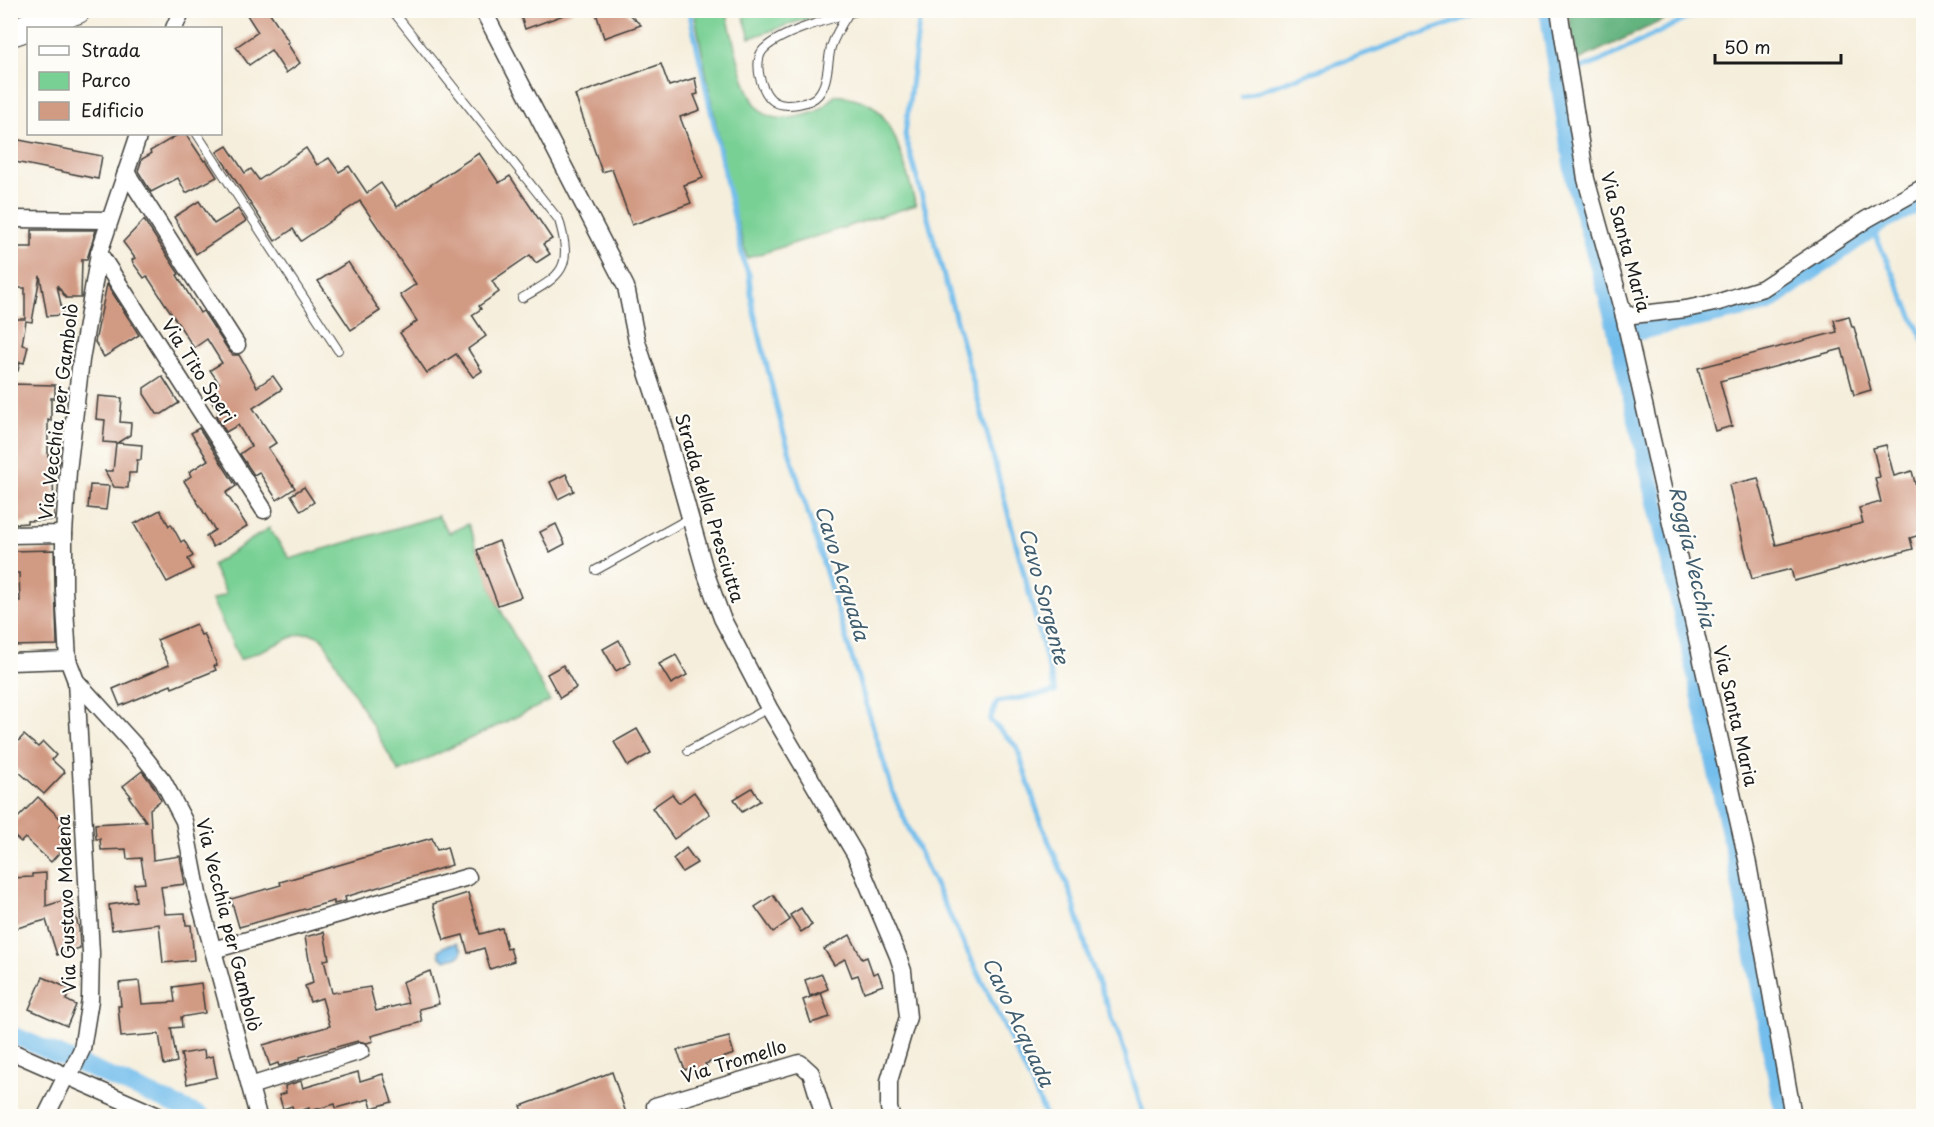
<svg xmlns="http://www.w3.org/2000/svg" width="1934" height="1127" viewBox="0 0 1934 1127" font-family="'Playpen Sans',sans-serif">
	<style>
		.green { fill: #78d094; stroke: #4a7658; stroke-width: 1.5 }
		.forest { fill: #62b27e; stroke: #3f674d; stroke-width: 1.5 }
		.water { fill: #73beec; stroke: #486d84; stroke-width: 1.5 }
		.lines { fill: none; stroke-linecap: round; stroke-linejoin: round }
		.stream { stroke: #73beec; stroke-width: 5 }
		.canal { stroke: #73beec; stroke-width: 18 }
		.building { fill: #d19a83 }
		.service-casing { stroke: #3d3c39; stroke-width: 10 }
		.minor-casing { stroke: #3d3c39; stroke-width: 19 }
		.primary-casing { stroke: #3d3c39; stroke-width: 29 }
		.service { stroke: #fff; stroke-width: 8 }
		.minor { stroke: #fff; stroke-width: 16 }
		.primary { stroke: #fff; stroke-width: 27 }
		.labels { text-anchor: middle; stroke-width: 4.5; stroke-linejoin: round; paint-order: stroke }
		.street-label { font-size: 18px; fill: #1c1c1c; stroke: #fdfcf7 }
		.water-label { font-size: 20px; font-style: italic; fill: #3f5d6f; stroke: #fdfcf7 }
	</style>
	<rect width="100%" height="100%" fill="#fdfcf7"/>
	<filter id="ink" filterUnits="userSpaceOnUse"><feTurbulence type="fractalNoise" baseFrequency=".0167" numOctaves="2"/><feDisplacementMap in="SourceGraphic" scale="12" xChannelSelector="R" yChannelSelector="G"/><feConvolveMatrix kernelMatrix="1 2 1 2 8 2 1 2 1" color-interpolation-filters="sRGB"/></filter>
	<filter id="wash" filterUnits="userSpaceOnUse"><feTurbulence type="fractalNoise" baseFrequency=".008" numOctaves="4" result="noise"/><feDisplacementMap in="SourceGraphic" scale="24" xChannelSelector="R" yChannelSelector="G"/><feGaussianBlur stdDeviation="1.35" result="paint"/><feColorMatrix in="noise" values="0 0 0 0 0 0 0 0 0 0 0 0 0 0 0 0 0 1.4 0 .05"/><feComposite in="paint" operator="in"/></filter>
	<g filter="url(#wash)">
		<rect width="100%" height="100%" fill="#f5eedc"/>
		<!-- green -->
		<g class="green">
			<path d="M694,11H726C733,36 742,88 758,108C767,119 783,120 796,117C817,113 821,111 835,95C848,97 860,98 871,105C897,122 907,176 916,205L747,258L731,200Z"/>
			<polygon points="742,11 742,10 828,11 750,38"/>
			<polygon points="438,516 449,533 468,524 498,605 550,701 399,772 322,638 310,633 297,635 240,660 212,600 226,594 212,565 269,528 290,559"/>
		</g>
		<!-- forest -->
		<polygon class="forest" points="1568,10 1682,10 1682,11 1577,61"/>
		<!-- water -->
		<polygon class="water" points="456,943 462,950 460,956 445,960 440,957 439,950 445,946"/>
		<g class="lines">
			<!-- stream -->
			<g class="stream">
				<path d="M689,10L744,263L749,274L752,304L781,424L893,793C940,903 998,1007 1046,1116"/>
				<polyline points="920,14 905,135 983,418 1055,692 997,702 990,720 1017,747 1041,823 1071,894 1090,961 1121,1041 1144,1116"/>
				<polyline points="1559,74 1594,64 1704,10"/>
				<polyline points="1242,97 1489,10"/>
				<polyline points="1872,228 1924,342"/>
			</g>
			<!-- canal -->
			<g class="canal">
				<polyline points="1548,10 1575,183 1612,313 1692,657 1736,861 1784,1116"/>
				<polyline points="1617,336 1767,303 1883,221 1924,201"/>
				<polyline points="10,1034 201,1116"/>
			</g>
		</g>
		<g id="blocks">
			<!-- building -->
			<g class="building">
				<polygon points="254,10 268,10 289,42 287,43 300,63 286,73 271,50 249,65 236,47 258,32 247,15"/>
				<polygon points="519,10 572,10 572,12 525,29"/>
				<polygon points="595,10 624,10 641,25 604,38"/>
				<polygon points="661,64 669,86 695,78 698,94 694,95 700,110 680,117 703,178 684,185 691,203 632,225 612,169 602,172 575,95"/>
				<polygon points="179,134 186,134 204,161 206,160 217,177 186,193 178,178 151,192 138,171 142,159 151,154 150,151"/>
				<polygon points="14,139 102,156 98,179 10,161"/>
				<polygon points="227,146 245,173 251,169 259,180 306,148 317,165 329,158 339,172 349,166 367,193 381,183 397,207 479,153 499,183 510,176 552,239 543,244 550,254 536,263 530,255 492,281 499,292 479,306 481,309 472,315 486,336 468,349 482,371 473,377 456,354 427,373 400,333 417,321 400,295 416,284 360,201 301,241 293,229 275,241 217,152"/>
				<polygon points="199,201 214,224 238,209 246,221 196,254 174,217"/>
				<polygon points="144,220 179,274 177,275 200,313 203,311 229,351 233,355 239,355 257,387 273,376 282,389 253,408 276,443 268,448 295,488 277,500 259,472 254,475 240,454 251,446 238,425 226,432 216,416 220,414 205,392 219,383 210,370 222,363 207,339 194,348 147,276 144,278 133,263 132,260 135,258 123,242"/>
				<polygon points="32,230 96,230 87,259 82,259 81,298 66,298 57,285 63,315 47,316 40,276 32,322 26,321 22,345 28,346 24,363 20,362 18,371 10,371 10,319 25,319 25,288 10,288 10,247 32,247"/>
				<polygon points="348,262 380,311 351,330 318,281"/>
				<polygon points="107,284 139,335 104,357 95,342"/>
				<polygon points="1849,316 1852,327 1854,327 1871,390 1854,395 1842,349 1720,381 1732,426 1715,431 1698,368 1837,332 1834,320"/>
				<polygon points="162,376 179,403 162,414 157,414 144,394 144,388"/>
				<polygon points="10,384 55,385 55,398 51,398 51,421 48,420 48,457 59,454 57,473 53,473 54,520 27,521 27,523 14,524 14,511 10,511 10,437 13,437 13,400 10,399"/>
				<polygon points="98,396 122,398 120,422 131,423 130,435 117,443 142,445 141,460 137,460 136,473 129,473 128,488 114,487 105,471 113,471 116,443 103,442 105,420 96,419"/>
				<polygon points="199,428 236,486 226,493 247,526 213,547 206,536 215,530 184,481 191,476 189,472 208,460 191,433"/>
				<polygon points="1886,445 1894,476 1912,471 1923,515 1923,534 1910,538 1913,549 1794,581 1791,569 1752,579 1729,485 1758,478 1776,545 1863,523 1859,508 1881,502 1875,478 1880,477 1873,448"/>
				<polygon points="566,474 574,491 558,499 550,482"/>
				<polygon points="90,485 109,486 106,510 88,508"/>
				<polygon points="304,487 314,502 301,511 291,495"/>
				<polygon points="160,510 169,526 171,524 181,542 184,540 193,556 188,559 193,569 167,582 134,524"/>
				<polygon points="556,524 565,544 550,552 540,532"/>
				<polygon points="499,541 521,597 498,605 477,550"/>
				<polygon points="54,550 57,645 10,646 12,601 20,601 19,573 10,573 10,551"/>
				<polygon points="196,624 201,635 204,634 217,665 214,666 216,670 172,688 171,685 120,706 113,689 169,665 157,640"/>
				<polygon points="619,640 631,663 616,671 603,649"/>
				<polygon points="676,655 687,675 671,684 659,664"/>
				<polygon points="563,665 576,688 560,698 547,674"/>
				<polygon points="637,729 651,753 628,766 614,742"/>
				<polygon points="24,735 38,747 43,742 56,755 52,760 65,772 44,794 10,764 10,750"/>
				<polygon points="142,771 154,787 161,800 150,809 153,860 180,856 185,884 161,887 165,914 185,913 186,925 191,925 194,960 163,963 159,924 112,930 109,905 136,901 134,884 145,883 141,858 127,859 126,849 101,850 100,839 96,839 95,824 146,821 129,797 131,796 123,786"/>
				<polygon points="752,788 760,801 742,812 734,799"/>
				<polygon points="694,792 710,814 674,839 652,808 672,794 679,803"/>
				<polygon points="38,797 64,822 59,827 67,834 64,837 69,842 51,862 25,838 21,842 10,833 10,826"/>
				<polygon points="432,838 437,850 447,847 452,865 345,897 346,901 334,904 334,901 239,927 231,899 281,885 280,882"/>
				<polygon points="686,848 697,863 682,872 673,859"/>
				<polygon points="46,873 46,906 71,898 79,929 80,948 57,955 46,920 10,930 10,878 32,877 32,874"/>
				<polygon points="468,893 480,934 502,928 507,949 510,948 514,961 490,969 484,948 468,953 463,935 444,940 433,904"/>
				<polygon points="773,895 790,920 773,932 755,907"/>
				<polygon points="801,908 812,925 801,932 790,915"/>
				<polygon points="324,932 329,959 324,960 332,993 370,987 376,1011 408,1003 402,982 430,971 439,1004 419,1009 422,1022 371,1036 373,1041 367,1043 358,1041 300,1057 300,1059 279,1066 278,1063 270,1066 263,1045 330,1026 322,998 310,1002 305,986 313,983 305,937"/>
				<polygon points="850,935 862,959 867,957 873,974 878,972 883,985 864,992 858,975 852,977 845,959 834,965 824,949"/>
				<polygon points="822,974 828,989 810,996 805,980"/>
				<polygon points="43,977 70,989 66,1000 76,1005 67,1026 29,1009"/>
				<polygon points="139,981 142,1004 175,1002 173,987 201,983 205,1013 181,1017 182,1027 171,1028 177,1062 164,1065 159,1034 121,1037 118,1006 121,1006 119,983"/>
				<polygon points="821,993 830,1017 811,1023 803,1000"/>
				<polygon points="729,1037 734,1054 705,1064 707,1067 692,1073 690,1068 685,1070 677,1050"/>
				<polygon points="204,1050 205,1058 213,1056 217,1077 187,1084 181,1054"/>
				<polygon points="358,1072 360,1081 383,1074 392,1102 372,1108 369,1099 336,1108 335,1104 310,1111 309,1108 294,1113 292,1106 283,1109 279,1095 286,1093 285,1086 301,1081 303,1088"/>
				<polygon points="612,1072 627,1116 525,1116 521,1106"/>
			</g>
		</g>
	</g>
	<g filter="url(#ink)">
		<use href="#blocks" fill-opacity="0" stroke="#3d3c39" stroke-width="1.5"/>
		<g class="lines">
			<!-- service casing -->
			<g class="service-casing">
				<g id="service">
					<path d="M392,10L559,220C573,268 563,275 522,298"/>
					<path d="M848,14C841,25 835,35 831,47C827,63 829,82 818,95C813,101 805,103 798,104C790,105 782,106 775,102C761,95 752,60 764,49C782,31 836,17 861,10"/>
					<polyline points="197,134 338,350"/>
					<polyline points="596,570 690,518"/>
					<polyline points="688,751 769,708"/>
				</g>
			</g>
			<!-- minor casing -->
			<g class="minor-casing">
				<g id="minor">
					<polyline points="483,10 626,287 637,342 662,418 706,574 722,618 769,708 855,854 898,956 903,971 908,1017 889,1081 889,1108 891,1116"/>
					<polyline points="1559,10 1586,179 1624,316 1748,864 1793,1116"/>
					<polyline points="174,28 182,10"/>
					<polyline points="139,134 99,253 81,360 68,471 64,534 64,589 68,660 76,681 136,747 163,781 184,821 199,899 258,1116"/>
					<polyline points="126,172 237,345"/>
					<polyline points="10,219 109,220"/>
					<polyline points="99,253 264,510"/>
					<polyline points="1624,316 1686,309 1719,302 1763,288 1867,219 1924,187"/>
					<polyline points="10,535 64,534"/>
					<polyline points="10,662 68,660"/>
					<polyline points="213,950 468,877"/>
					<polyline points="10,1051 158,1116"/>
					<polyline points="250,1086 361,1051"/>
					<polyline points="655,1106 800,1063 811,1073 824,1116"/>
					<polyline points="46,1116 66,1076 71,1072 82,1049 90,1000 91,953 76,681"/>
				</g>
			</g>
			<!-- primary casing -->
			<g class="primary-casing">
				<polyline id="primary" points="10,33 77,10"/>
			</g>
			<!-- service -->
			<use href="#service" class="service"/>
			<!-- minor -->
			<use href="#minor" class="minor"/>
			<!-- primary -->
			<use href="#primary" class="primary"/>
		</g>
	</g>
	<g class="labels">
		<!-- street labels -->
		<g class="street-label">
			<text transform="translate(1625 242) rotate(75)" y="6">Via Santa Maria</text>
			<text transform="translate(198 371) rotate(57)" y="6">Via Tito Speri</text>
			<text transform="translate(59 412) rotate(-83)" y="6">Via Vecchia per Gambolò</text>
			<text transform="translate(709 508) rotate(73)" y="6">Strada della Presciutta</text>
			<text transform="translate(1735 716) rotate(77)" y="6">Via Santa Maria</text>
			<text transform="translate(67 904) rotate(-92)" y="6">Via Gustavo Modena</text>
			<text transform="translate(228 925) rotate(76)" y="6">Via Vecchia per Gambolò</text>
			<text transform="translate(734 1062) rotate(-17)" y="6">Via Tromello</text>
		</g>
		<!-- water labels -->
		<g class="water-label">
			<text transform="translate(1692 557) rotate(77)" y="7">Roggia Vecchia</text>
			<text transform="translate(842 573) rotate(73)" y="7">Cavo Acquada</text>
			<text transform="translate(1044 596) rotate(75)" y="7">Cavo Sorgente</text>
			<text transform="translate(1018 1022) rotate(65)" y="7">Cavo Acquada</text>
		</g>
	</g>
	<!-- margin -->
	<rect width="1934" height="1127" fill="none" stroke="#fdfcf7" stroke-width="36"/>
	<!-- legend -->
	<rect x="27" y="27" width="195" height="108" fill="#fdfcf7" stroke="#a3a29f" stroke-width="1.5"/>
	<rect x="39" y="46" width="30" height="9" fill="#ffffff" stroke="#a3a29f" stroke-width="1.5"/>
	<text x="81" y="57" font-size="18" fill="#1c1c1c">Strada</text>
	<rect x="39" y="72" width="30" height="18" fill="#78d094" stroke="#a3a29f" stroke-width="1.5"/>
	<text x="81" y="87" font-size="18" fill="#1c1c1c">Parco</text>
	<rect x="39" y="102" width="30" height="18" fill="#d19a83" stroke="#a3a29f" stroke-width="1.5"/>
	<text x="81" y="117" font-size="18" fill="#1c1c1c">Edificio</text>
	<!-- scale -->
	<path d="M1715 54v9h126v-9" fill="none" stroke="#1c1c1c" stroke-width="3"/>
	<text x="1724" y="54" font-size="18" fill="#1c1c1c" stroke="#fdfcf7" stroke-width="4.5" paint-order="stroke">50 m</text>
</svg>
